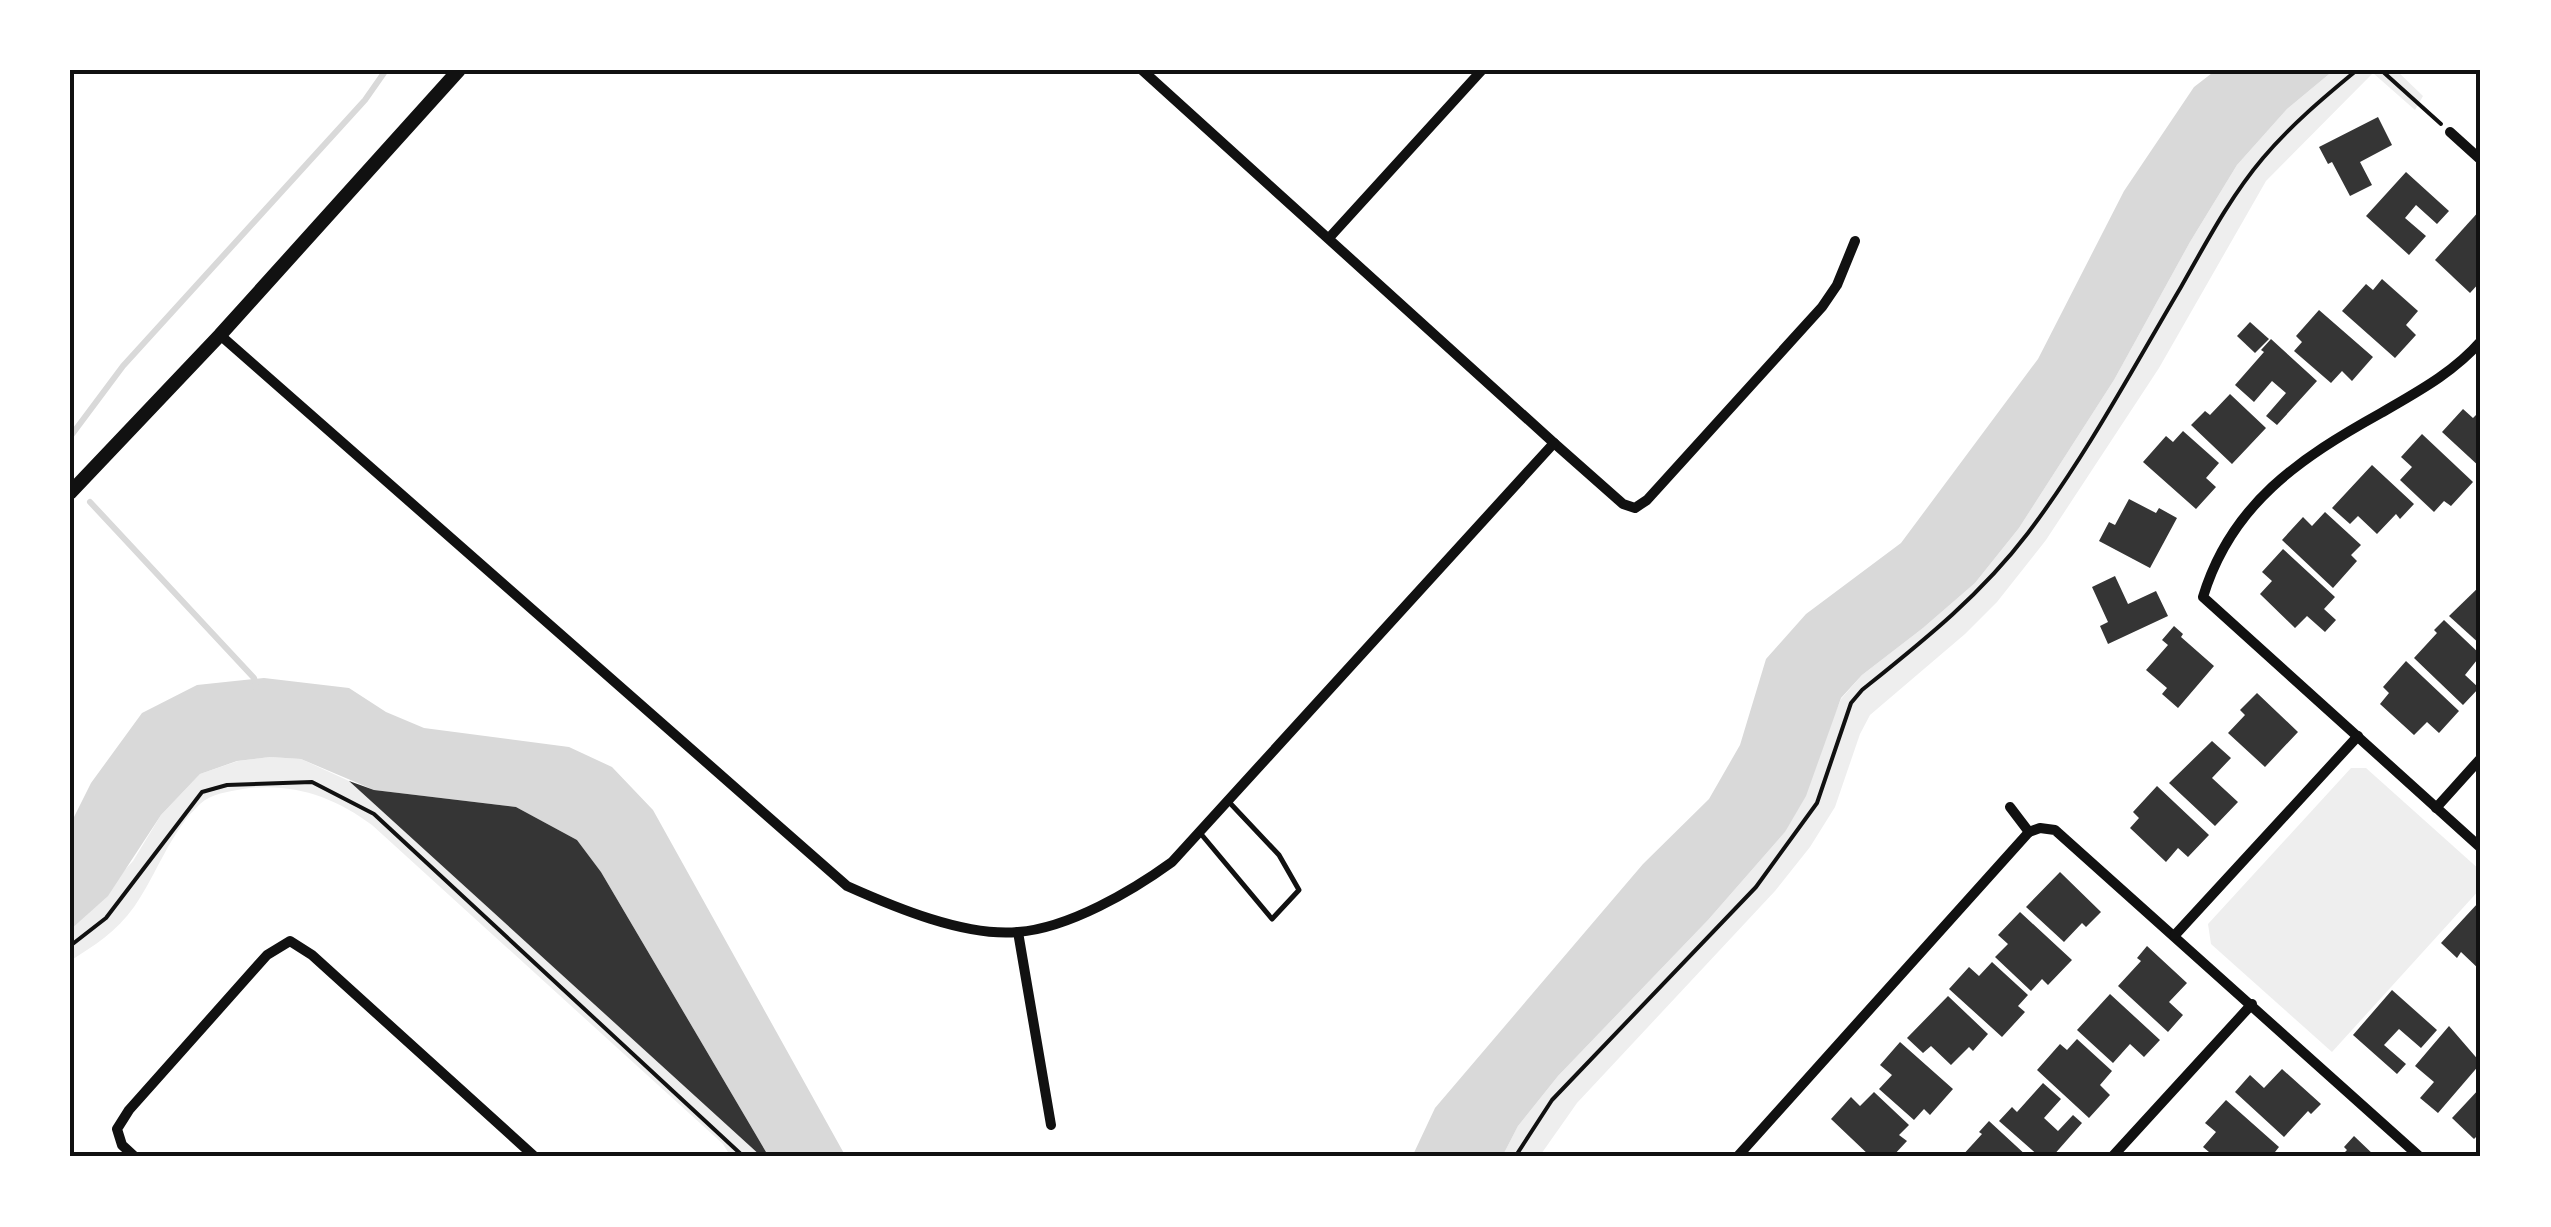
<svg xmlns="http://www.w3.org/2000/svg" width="2551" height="1227" viewBox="0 0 2551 1227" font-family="'Open Sans',sans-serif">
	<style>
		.green { fill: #eee }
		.water { fill: #d9d9d9 }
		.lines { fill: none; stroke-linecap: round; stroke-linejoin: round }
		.stream { stroke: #d9d9d9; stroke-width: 6 }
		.building { fill: #353535 }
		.path { stroke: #111; stroke-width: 4 }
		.service { stroke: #111; stroke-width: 5 }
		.minor { stroke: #111; stroke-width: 10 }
		.tertiary { stroke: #111; stroke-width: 14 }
		.neatline { fill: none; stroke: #111; stroke-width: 4 }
	</style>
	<rect width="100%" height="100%" fill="#fff"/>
	<!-- green -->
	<g class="green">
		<polygon points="2334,70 2396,70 2423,96 2415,110 2373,73 2266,181 2159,368 2046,540 1997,602 1965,634 1870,715 1860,734 1835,807 1810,847 1775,891 1577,1103 1539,1157 1502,1157 1518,1126 1558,1076 1708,920 1785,832 1841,699 1862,675 1923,628 1975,583 2019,528 2114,380 2190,242 2237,165 2287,109"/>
		<path d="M270,757L301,759L349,781L762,1157H731L723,1144L372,825C333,796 291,782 243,789C228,792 212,793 200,804C170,832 157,874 134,907C117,931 94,946 70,961V930L133,861L161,815L200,774L238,761Z"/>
		<polygon points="2351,768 2366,768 2481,871 2481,888 2332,1052 2211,944 2208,924"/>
	</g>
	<!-- water -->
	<g class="water">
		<polygon points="2216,70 2334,70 2287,109 2237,165 2190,242 2114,380 2019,528 1975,583 1923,628 1862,675 1841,698 1806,796 1785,832 1708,920 1558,1076 1518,1126 1502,1157 1412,1157 1435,1108 1643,864 1709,799 1740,745 1766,659 1806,614 1901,543 2038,359 2124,191 2194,87"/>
		<polygon points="264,678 349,688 386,712 424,728 569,747 612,767 653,810 846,1157 769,1157 601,872 577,840 516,807 374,790 301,759 270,757 237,761 200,774 161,815 108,896 70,930 70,825 91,783 142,713 197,685"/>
	</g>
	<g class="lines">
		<!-- stream -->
		<g class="stream">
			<polyline points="70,437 123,366 365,100 386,70"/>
			<polyline points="90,502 254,678 256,687"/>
		</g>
	</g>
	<!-- building -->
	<g class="building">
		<polygon points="2378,117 2392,145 2360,162 2372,185 2350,196 2332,162 2328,164 2319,147"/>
		<polygon points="2406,172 2449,211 2437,224 2416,205 2405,218 2426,236 2409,255 2366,216"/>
		<polygon points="2481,209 2481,281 2470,293 2435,260"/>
		<polygon points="2382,279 2418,311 2406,325 2416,335 2395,358 2342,311 2366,284 2373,290"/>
		<polygon points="2319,310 2373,357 2352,381 2342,371 2331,383 2294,351 2302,342 2296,336"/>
		<polygon points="2250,322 2269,339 2255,353 2237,336"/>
		<polygon points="2271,339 2317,381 2277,425 2266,416 2286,393 2272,381 2254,402 2235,385 2264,352 2261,350"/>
		<polygon points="2230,394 2266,428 2232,464 2191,425 2205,411 2210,415"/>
		<polygon points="2463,409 2473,418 2481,410 2481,468 2442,432"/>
		<polygon points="2183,431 2219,463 2206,478 2216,487 2196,509 2143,462 2166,436 2173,442"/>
		<polygon points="2422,434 2473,482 2451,506 2444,501 2434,512 2400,480 2412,467 2401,457"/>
		<polygon points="2372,465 2414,504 2400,519 2396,514 2377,534 2358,516 2350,524 2332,508"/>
		<polygon points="2129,499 2156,513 2159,508 2177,518 2150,568 2099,541 2109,522 2115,525"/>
		<polygon points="2325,512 2361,545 2351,555 2357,561 2333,588 2282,540 2303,517 2312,526"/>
		<polygon points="2283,549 2335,597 2324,609 2336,620 2325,632 2307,616 2295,628 2260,594 2272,581 2262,572"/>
		<polygon points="2115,576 2128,604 2156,591 2168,616 2108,644 2100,626 2108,622 2092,587"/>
		<polygon points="2481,585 2481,645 2449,616"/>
		<polygon points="2444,620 2481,655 2465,675 2479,688 2463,705 2414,658 2437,633 2434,630"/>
		<polygon points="2174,626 2183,634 2181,637 2214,666 2178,708 2162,694 2167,688 2146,670 2168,645 2162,640"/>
		<polygon points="2406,661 2459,711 2439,733 2427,722 2414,735 2380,704 2389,693 2383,687"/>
		<polygon points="2257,693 2298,732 2265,767 2228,733 2245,715 2240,710"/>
		<polygon points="2212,741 2231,758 2212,778 2238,802 2215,826 2169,783"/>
		<polygon points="349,781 374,790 516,807 577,840 601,872 769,1157 762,1157"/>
		<polygon points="2157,786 2209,835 2188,857 2178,848 2166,862 2130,828 2139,818 2133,812"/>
		<polygon points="2060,872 2101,912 2086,927 2082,923 2064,942 2026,907"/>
		<polygon points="2478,903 2481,906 2481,971 2461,952 2457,958 2441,943"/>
		<polygon points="2020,912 2072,960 2048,985 2042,979 2031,991 1995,957 2008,944 1998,935"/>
		<polygon points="2147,946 2187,983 2169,1002 2183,1015 2168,1032 2118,986 2141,961 2137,958"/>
		<polygon points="1992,962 2028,995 2018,1006 2025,1012 2002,1037 1949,989 1969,967 1979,976"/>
		<polygon points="2392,990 2437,1030 2421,1048 2399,1029 2384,1045 2406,1064 2397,1074 2353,1035"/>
		<polygon points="2110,994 2160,1040 2144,1057 2130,1044 2113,1063 2077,1030"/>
		<polygon points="1948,996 1988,1034 1973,1051 1969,1047 1951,1065 1931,1046 1923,1053 1907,1038"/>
		<polygon points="2449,1026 2481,1063 2438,1113 2420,1098 2434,1082 2415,1066"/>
		<polygon points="2077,1039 2112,1071 2100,1085 2110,1095 2089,1118 2037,1070 2060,1044 2067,1050"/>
		<polygon points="1900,1042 1953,1089 1930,1115 1924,1109 1914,1120 1879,1089 1892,1075 1880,1065"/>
		<polygon points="2282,1069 2321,1104 2311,1114 2308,1111 2284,1137 2235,1092 2250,1075 2264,1088"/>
		<polygon points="2043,1083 2061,1099 2044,1118 2058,1131 2073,1115 2082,1123 2052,1157 2040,1157 1999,1121 2012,1107 2017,1112"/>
		<polygon points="2481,1087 2481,1132 2474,1139 2452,1118"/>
		<polygon points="1874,1092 1909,1125 1899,1135 1907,1141 1892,1157 1871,1157 1831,1119 1851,1097 1860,1106"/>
		<polygon points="2226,1100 2279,1147 2271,1157 2215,1157 2203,1147 2216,1132 2205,1123"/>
		<polygon points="1989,1121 2028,1157 1961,1157 1982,1134 1979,1132"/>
		<polygon points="2354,1136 2376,1157 2340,1157 2347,1150 2344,1147"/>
	</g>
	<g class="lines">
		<!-- path -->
		<g class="path">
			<polyline points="2381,70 2441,124"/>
			<polyline points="70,946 106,918 202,792 227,785 312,782 374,814 744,1157"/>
			<path d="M1515,1157L1552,1100L1756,887L1817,803L1851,703L1862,690C1923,641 1980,596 2028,533C2086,456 2132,370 2181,287C2206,243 2230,197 2263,158C2291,125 2323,98 2357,70"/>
		</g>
		<!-- service -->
		<polyline class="service" points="1201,834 1272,919 1299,890 1279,855 1229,802"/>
		<!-- minor -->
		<g class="minor">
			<polyline points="1142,70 1554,443 1623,504 1635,508 1647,500 1822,307 1837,285 1855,241"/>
			<polyline points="2450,132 2481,160"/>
			<polyline points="1329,238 1482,70"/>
			<path d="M220,335L847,886C894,907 965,937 1018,932C1069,928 1132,891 1172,862L1554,443"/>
			<path d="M2481,341C2453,373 2417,392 2381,413C2300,458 2231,504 2203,597L2481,848"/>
			<polyline points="2010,807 2029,832 2040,828 2055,830 2420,1157"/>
			<polyline points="2436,808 2481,758"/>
			<polyline points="1018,932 1051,1125"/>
			<polyline points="2175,935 2358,736"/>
			<polyline points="135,1157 122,1145 117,1129 129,1110 267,955 290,941 312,955 535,1157"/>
			<polyline points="1737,1157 2029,832"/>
			<polyline points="2112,1157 2252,1004"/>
		</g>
		<!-- tertiary -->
		<polyline class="tertiary" points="70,493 220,335 459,70"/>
	</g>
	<!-- border -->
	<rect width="2551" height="1227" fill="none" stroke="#ffffff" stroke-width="145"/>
	<rect x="72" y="72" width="2406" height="1082" class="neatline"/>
</svg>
